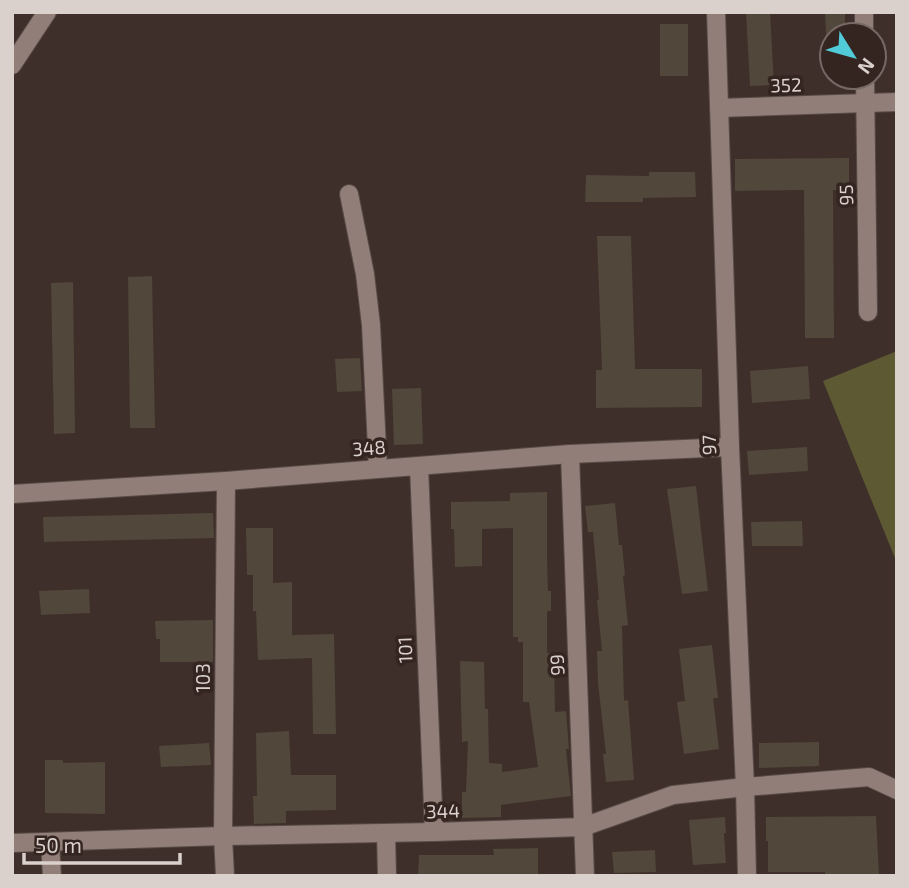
<svg xmlns="http://www.w3.org/2000/svg" width="909" height="888" viewBox="0 0 909 888" font-family="'Exo 2',sans-serif">
	<style>
		.green { fill: #5c5933 }
		.building { fill: #51473a }
		.lines { fill: none; stroke-linecap: round; stroke-linejoin: round }
		.minor-casing { stroke: #584b47; stroke-width: 20 }
		.minor { stroke: #917e78; stroke-width: 18 }
		.labels { text-anchor: middle; stroke-width: 7; stroke-linejoin: round; paint-order: stroke }
		.street-label { font-size: 19px; fill: #dad0cc; stroke: #342521 }
	</style>
	<rect width="100%" height="100%" fill="#3f2f2a"/>
	<!-- green -->
	<polygon class="green" points="897,351 897,563 823,381"/>
	<!-- building -->
	<g class="building">
		<polygon points="746,12 770,12 774,85 750,86"/>
		<polygon points="825,12 845,12 845,35 826,35"/>
		<rect x="660" y="24" width="28" height="52"/>
		<polygon points="849,158 849,190 833,190 834,338 805,338 804,190 735,191 735,159"/>
		<polygon points="649,172 695,172 696,197 643,198 643,202 585,202 586,175 649,176"/>
		<polygon points="597,236 631,236 635,369 702,369 702,407 596,408 596,370 602,370"/>
		<polygon points="152,276 155,428 130,428 128,277"/>
		<polygon points="73,282 75,433 54,434 51,283"/>
		<polygon points="360,358 362,391 337,392 335,359"/>
		<polygon points="808,366 810,399 752,403 750,371"/>
		<polygon points="421,388 423,444 394,445 392,389"/>
		<polygon points="807,447 808,471 749,475 747,451"/>
		<polygon points="696,486 708,591 682,594 667,489"/>
		<polygon points="547,492 547,560 548,591 551,591 551,611 547,611 547,653 554,653 555,712 566,711 569,749 566,749 571,796 501,805 501,817 462,818 462,792 466,792 468,741 462,742 460,661 484,662 485,709 488,709 489,763 502,764 502,772 538,767 529,702 523,702 523,642 518,642 518,637 513,637 513,528 482,529 482,566 455,567 454,529 451,529 451,502 510,501 510,493"/>
		<polygon points="615,503 619,545 622,545 625,575 623,576 628,625 622,626 624,701 628,700 634,780 606,782 603,754 606,754 598,683 597,651 602,651 597,600 599,600 593,532 588,532 585,506"/>
		<polygon points="213,513 214,538 44,542 43,517"/>
		<polygon points="802,521 803,546 752,546 751,522"/>
		<polygon points="246,528 273,528 273,583 292,582 292,635 334,634 336,734 313,734 312,658 258,660 256,611 253,611 253,575 247,575"/>
		<polygon points="89,589 90,613 41,615 39,591"/>
		<polygon points="213,620 213,662 160,662 160,639 156,639 155,621"/>
		<polygon points="712,645 718,698 713,698 719,749 684,754 677,702 685,701 679,649"/>
		<polygon points="289,731 291,775 336,775 336,810 286,811 286,823 254,824 253,796 257,796 256,733"/>
		<polygon points="819,742 819,766 759,768 759,743"/>
		<polygon points="209,743 211,765 161,767 159,746"/>
		<polygon points="45,760 63,760 63,763 105,762 105,814 45,813"/>
		<polygon points="876,816 879,876 825,876 825,872 768,872 768,841 766,841 766,817"/>
		<polygon points="725,817 726,833 724,833 726,863 693,865 689,820"/>
		<polygon points="538,848 538,876 418,876 419,855 494,855 493,849"/>
		<polygon points="655,850 656,872 614,873 612,852"/>
	</g>
	<g class="lines">
		<!-- minor casing -->
		<g class="minor-casing">
			<g id="minor">
				<polyline points="716,12 730,447 745,787 747,876"/>
				<polyline points="864,12 864,35"/>
				<polyline points="12,65 47,12"/>
				<polyline points="865,77 868,312"/>
				<polyline points="719,108 897,102"/>
				<polyline points="349,194 365,274 371,325 378,469"/>
				<polyline points="570,454 585,876"/>
				<polyline points="419,466 434,832"/>
				<polyline points="12,494 226,481 570,454 730,447"/>
				<polyline points="386,833 387,876"/>
				<polyline points="12,843 223,836 434,832 583,827 673,795 745,787 869,777 897,790"/>
				<polyline points="50,843 52,876"/>
				<polyline points="225,876 223,836 226,481"/>
			</g>
		</g>
		<!-- minor -->
		<use href="#minor" class="minor"/>
	</g>
	<g class="labels">
		<!-- street labels -->
		<g class="street-label">
			<text transform="translate(786 85) rotate(-2)" y="7">352</text>
			<text transform="translate(846 195) rotate(-91)" y="7">95</text>
			<text transform="translate(709 445) rotate(-92)" y="7">97</text>
			<text transform="translate(369 448) rotate(-4)" y="7">348</text>
			<text transform="translate(405 650) rotate(-92)" y="7">101</text>
			<text transform="translate(557 665) rotate(-92)" y="7">99</text>
			<text transform="translate(203 678) rotate(-90)" y="7">103</text>
			<text transform="translate(443 811) rotate(-2)" y="7">344</text>
		</g>
	</g>
	<!-- border -->
	<rect width="909" height="888" fill="none" stroke="#dad0cc" stroke-width="28"/>
	<!-- north arrow -->
	<g transform="translate(853 56) rotate(127)"><circle r="33" fill="#342521" stroke="#766965" stroke-width="2"/>
	<path d="M0-5L12 26L0 18L-12 26Z" fill="#52cbd8"/>
	<text y="-10" font-size="19" font-weight="bold" text-anchor="middle" fill="#dad0cc">N</text>
	</g>
	<!-- scale -->
	<path d="M24 853v10h156v-10" fill="none" stroke="#dad0cc" stroke-width="3.5"/>
	<text x="35" y="853" font-size="21" fill="#dad0cc" stroke="#342521" stroke-width="5" paint-order="stroke">50 m</text>
</svg>
